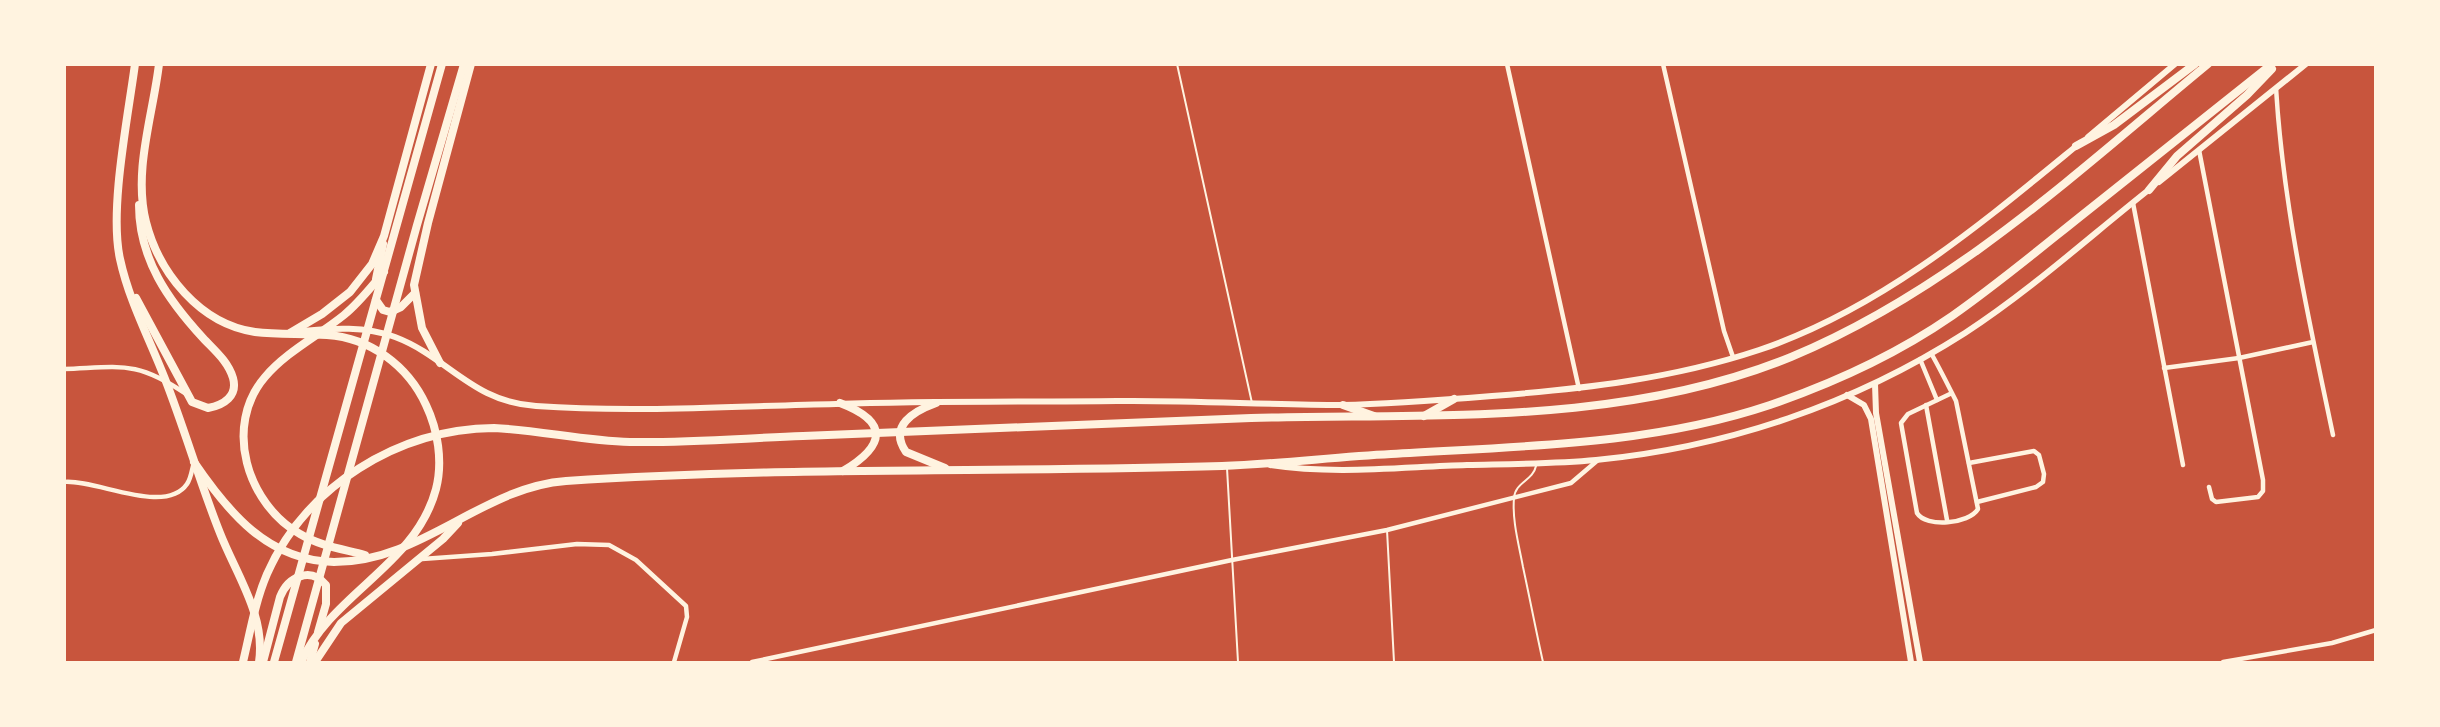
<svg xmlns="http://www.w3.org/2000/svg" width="2440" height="727" viewBox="0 0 2440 727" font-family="Signika,sans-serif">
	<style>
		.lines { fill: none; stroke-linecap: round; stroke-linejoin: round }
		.service { stroke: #fff3e0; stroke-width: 2 }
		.minor { stroke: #fff3e0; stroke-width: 4.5 }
		.tertiary { stroke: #fff3e0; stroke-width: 6 }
		.primary { stroke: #fff3e0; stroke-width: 8 }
	</style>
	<rect width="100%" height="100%" fill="#c8553d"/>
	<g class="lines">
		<!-- service -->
		<g class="service">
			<polyline points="1177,64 1252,403"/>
			<path d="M1536,466C1533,481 1515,482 1514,498C1512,521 1519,545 1523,567C1530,599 1536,631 1543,662"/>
			<polyline points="1227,468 1238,662"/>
			<polyline points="1387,530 1394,662"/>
		</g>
		<!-- minor -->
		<g class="minor">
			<polyline points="1507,64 1579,389"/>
			<polyline points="1663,64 1724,331 1733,357"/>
			<path d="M2276,88C2283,205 2309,321 2333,435"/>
			<polyline points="2199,150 2263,480 2263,491 2258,497 2216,502 2212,499 2209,487"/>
			<polyline points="2133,203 2183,465"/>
			<path d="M1931,353C1940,369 1948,385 1956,401L1978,509C1969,524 1926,528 1917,513L1901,423L1908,414L1952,393"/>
			<polyline points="1920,359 1937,400"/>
			<polyline points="2164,368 2239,358 2313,342"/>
			<path d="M64,369C121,367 136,360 186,394"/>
			<polyline points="1926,405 1947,520"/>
			<polyline points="1969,463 2034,451 2039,455 2044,474 2043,482 2036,487 1977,502"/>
			<path d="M64,482C96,479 165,516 187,484C191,479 192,469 194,462"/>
			<polyline points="422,559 492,554 577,544 609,545 636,560 686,606 687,617 674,662"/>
			<polyline points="752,662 1232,560 1387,530 1571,483 1598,460"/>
			<polyline points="2223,662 2332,643 2376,630"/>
		</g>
		<!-- tertiary -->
		<g class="tertiary">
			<polyline points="2088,137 2175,64"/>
			<polyline points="2159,182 2306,64"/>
			<path d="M303,331C333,328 365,326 395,337C448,357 472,402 536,406C635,413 737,406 836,404C930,401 1023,402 1117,401C1192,400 1267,405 1342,405C1392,404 1442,400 1492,396C1582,389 1672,379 1759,350C1881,309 1981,224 2080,143"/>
			<polyline points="1875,384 1876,413 1920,662"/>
			<polyline points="1847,395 1864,405 1871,419 1911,662"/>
			<path d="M1270,465C1335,475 1401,467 1467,465C1510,464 1553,464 1596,460C1728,447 1854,404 1965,333C2031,290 2089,237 2151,188"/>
		</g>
		<!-- primary -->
		<g class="primary">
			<path d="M135,64C128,117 109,210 120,259C129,301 150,340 165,379C185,430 200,483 220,533C236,574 266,616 259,662"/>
			<path d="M159,64C153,115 133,171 146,222C159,273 200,324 255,332C279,335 303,333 327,335C371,338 408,366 426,405C438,430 443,462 436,489C416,565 332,593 301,662"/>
			<polyline points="2076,146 2114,125 2195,64"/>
			<polyline points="2149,190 2177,156 2247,95 2272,69"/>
			<polyline points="376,279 383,244"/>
			<path d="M136,298L192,402L208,408C224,405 238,396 233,378C228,361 214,350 203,338C168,300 139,259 139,205"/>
			<polyline points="376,300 383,310 390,312 401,307 415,293"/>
			<polyline points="290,333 322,314 350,292 372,264 384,236 431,64"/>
			<polyline points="440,363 422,328 414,285 428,223 471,64"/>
			<path d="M840,403C890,422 885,446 843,471"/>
			<path d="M936,403C914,411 888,426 906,452L945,468"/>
			<polyline points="1343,405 1374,416"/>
			<polyline points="1424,416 1454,399"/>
			<path d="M194,462C228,512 268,561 334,562C422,562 482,487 566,481C784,466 1003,473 1222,466C1278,464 1334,457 1391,454C1518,446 1648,446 1770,405C1834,383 1897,354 1952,316C1999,283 2042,247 2086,212C2148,162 2210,113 2272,64"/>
			<path d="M365,555C343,549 320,546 300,534C247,504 223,426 265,377C286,352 318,336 344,315C359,303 371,287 384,272"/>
			<path d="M243,662C250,633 255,602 267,574C306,486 398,429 494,428C539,430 584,441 630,442C688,443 746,438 803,436C953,431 1101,423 1251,418C1432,413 1619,427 1791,357C1950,291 2077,172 2208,64"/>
			<path d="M263,662L280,597C288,577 310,566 326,585V604L318,632"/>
			<polyline points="274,662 442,64"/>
			<polyline points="296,662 417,225 464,64"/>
			<polyline points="310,662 315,644"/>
			<polyline points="315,662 341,623 443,539 458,523"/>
		</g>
	</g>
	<!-- border -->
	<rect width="2440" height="727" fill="none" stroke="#fff3e0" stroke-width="132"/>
</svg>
